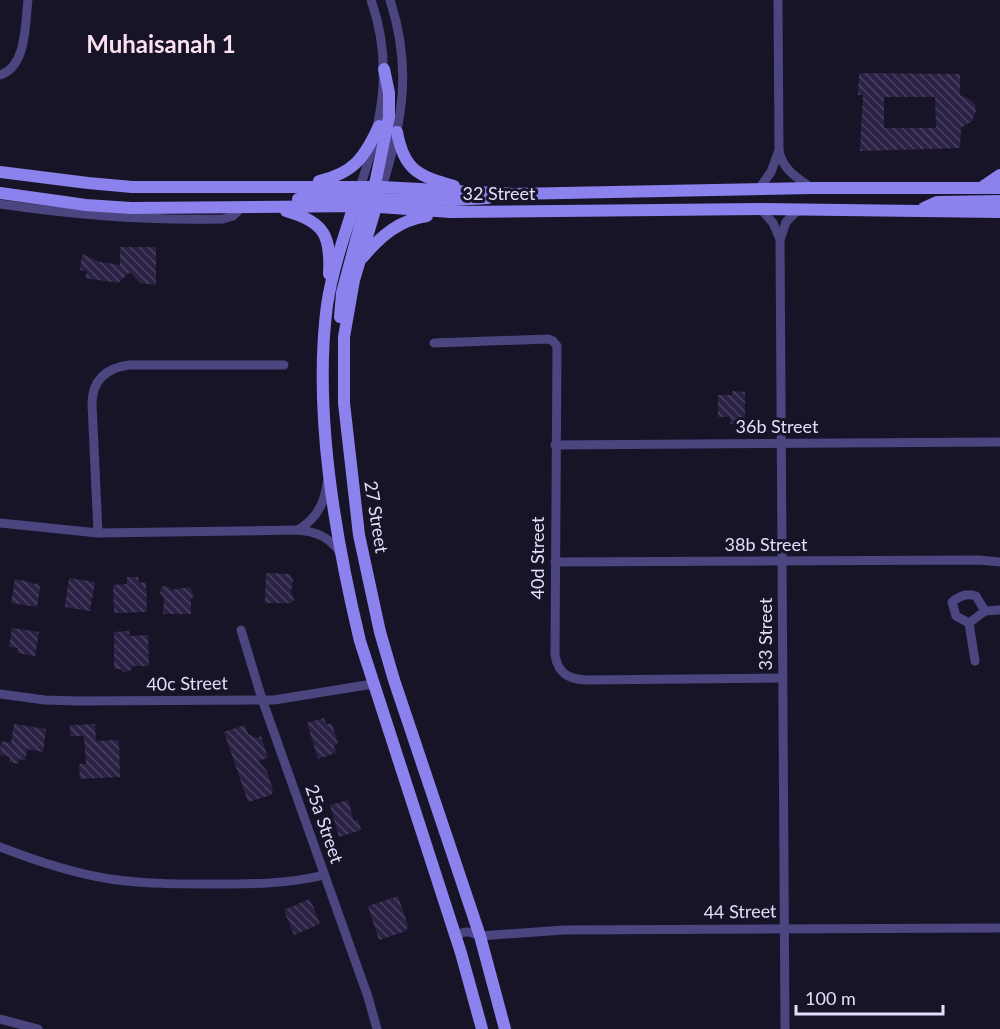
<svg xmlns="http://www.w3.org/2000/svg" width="1000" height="1029" viewBox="0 0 1000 1029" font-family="Lato,sans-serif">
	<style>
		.building { fill: url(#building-back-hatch); fill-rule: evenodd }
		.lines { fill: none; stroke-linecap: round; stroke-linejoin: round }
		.street { stroke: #4b4580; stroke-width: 9 }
		.secondary { stroke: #8b82ee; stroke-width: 12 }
		.labels { text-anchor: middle; stroke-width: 6; stroke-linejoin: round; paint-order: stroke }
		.street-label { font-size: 18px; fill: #e3defb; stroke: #181427 }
		.district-label { font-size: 24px; font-weight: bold; fill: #fbe0f0; stroke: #181427 }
	</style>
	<defs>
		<pattern id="building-back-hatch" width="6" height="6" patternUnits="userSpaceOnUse" patternTransform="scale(1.5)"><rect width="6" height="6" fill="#2c2246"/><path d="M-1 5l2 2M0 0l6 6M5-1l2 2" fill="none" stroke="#4a4262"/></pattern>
	</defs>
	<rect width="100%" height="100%" fill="#181427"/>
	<!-- building -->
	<g class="building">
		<path d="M859,73L960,74V95L971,100L975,105L976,111L972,121L961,128L960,148L860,151L863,95H858ZM884,97H935L936,128H884Z"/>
		<polygon points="120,247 156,247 156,285 140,283 130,272 118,283 85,278 87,271 80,270 82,254 100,262 120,265"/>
		<polygon points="732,391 745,392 745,424 730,424 730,417 718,417 718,395 732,395"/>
		<polygon points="266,573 290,574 293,580 291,592 294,600 291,603 265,603"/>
		<polygon points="127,577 138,577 139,583 146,582 147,612 114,613 113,585 127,584"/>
		<polygon points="69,578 95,582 90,611 65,607"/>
		<polygon points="15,579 30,582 34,584 38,583 40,587 37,607 11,603"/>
		<polygon points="162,586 169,587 171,590 190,587 194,596 191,599 191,614 163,614 164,598 160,593"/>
		<polygon points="12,628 39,632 35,656 17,653 18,648 9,647"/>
		<polygon points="129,631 130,636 148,635 149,666 133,666 130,671 123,672 121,669 114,669 114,632"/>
		<polygon points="324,718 326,724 332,724 338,743 334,746 336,753 318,759 307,723"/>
		<polygon points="14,724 46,729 43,752 27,749 25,760 19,759 18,764 9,762 10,757 0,755 1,741 11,743"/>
		<polygon points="95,724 96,741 119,740 120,777 80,779 79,764 86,764 84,736 70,736 70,725"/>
		<polygon points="245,725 248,734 257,738 261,736 268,758 258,761 267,771 273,790 271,795 248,802 224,732"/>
		<polygon points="348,800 354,821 358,820 361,830 339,837 330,805"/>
		<polygon points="398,896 408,926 406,931 379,940 368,906"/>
		<polygon points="310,899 320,924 294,935 284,910"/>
	</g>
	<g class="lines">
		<!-- street -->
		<g class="street">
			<path d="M0,75C27,67 25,23 28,0"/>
			<path d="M779,151C783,170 797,178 812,188"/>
			<path d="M360,187C382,123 394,65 371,0"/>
			<path d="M382,187C403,121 412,67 390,0"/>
			<polyline points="758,190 771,172 779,150 778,0"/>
			<path d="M0,204C74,215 148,221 223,219L233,216L243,206"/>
			<polyline points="761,209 773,223 779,237"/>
			<path d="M434,343L548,339L553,341L557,346L555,655C558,673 568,679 585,680L782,678"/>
			<polyline points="555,445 1000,442"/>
			<path d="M0,523L98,533L298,530C318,532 328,537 340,552"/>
			<path d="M298,530C316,519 325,504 327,483"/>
			<path d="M98,533L92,404C92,380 106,368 129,365H284"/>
			<polyline points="555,562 979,560 1000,562"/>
			<polyline points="969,623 985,611 1000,610"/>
			<polyline points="241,630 262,699 368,997 377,1029"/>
			<path d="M975,661L969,623L956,616L952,602C960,596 966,593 976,596L985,611"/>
			<polyline points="0,694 45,700 79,701 274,700 373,684"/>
			<path d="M0,847C36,861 71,873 110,879C144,884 180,884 215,884C253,884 288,884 324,875"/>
			<path d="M455,937C463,930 470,931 480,936L564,930L1000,928"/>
			<polyline points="0,1019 38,1029"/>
			<polyline points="785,1029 780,240 786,222 799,209"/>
		</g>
		<!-- secondary -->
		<g class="secondary">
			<path d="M397,132C404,171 419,176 454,186"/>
			<polyline points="0,172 88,183 132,187 382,187 513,194 812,188 1000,188"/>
			<path d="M319,181C354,173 365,157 379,126"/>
			<path d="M360,187C348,225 333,265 327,305C313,412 335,537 360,641L461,953L482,1029"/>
			<polyline points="382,187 354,280 344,337 344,403 359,535 380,632 394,680 480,936 505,1029"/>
			<polyline points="981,188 1000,175"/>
			<polyline points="0,193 86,205 131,208 365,206 451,212 761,209 1000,212"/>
			<polyline points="373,194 389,117 389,93 384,69"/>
			<polyline points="298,199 350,198 364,195"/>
			<polyline points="371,199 454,200 488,198"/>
			<polyline points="924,208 937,202 1000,201"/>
			<path d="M286,211C325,222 331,236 329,274"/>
			<path d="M363,257C381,236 399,220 427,216"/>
			<polyline points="340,317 342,293 363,214 364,199"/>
		</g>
	</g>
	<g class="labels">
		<!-- street labels -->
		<g class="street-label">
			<text x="499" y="200">32 Street</text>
			<text x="777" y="433">36b Street</text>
			<text transform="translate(376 517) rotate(81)" y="6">27 Street</text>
			<text x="766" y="551">38b Street</text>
			<text transform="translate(538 558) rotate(-90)" y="6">40d Street</text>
			<text transform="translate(766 634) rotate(-90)" y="6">33 Street</text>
			<text transform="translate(187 684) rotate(-1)" y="6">40c Street</text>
			<text transform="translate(324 824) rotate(71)" y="6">25a Street</text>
			<text transform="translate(740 912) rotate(-1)" y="6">44 Street</text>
		</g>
		<!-- district labels -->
		<g class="district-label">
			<text x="161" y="53">Muhaisanah 1</text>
		</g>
	</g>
	<!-- scale -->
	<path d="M796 1005v9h147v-9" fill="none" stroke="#e3defb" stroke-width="3"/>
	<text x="805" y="1005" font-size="18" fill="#e3defb" stroke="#181427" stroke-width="4.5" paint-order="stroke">100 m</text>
</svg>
